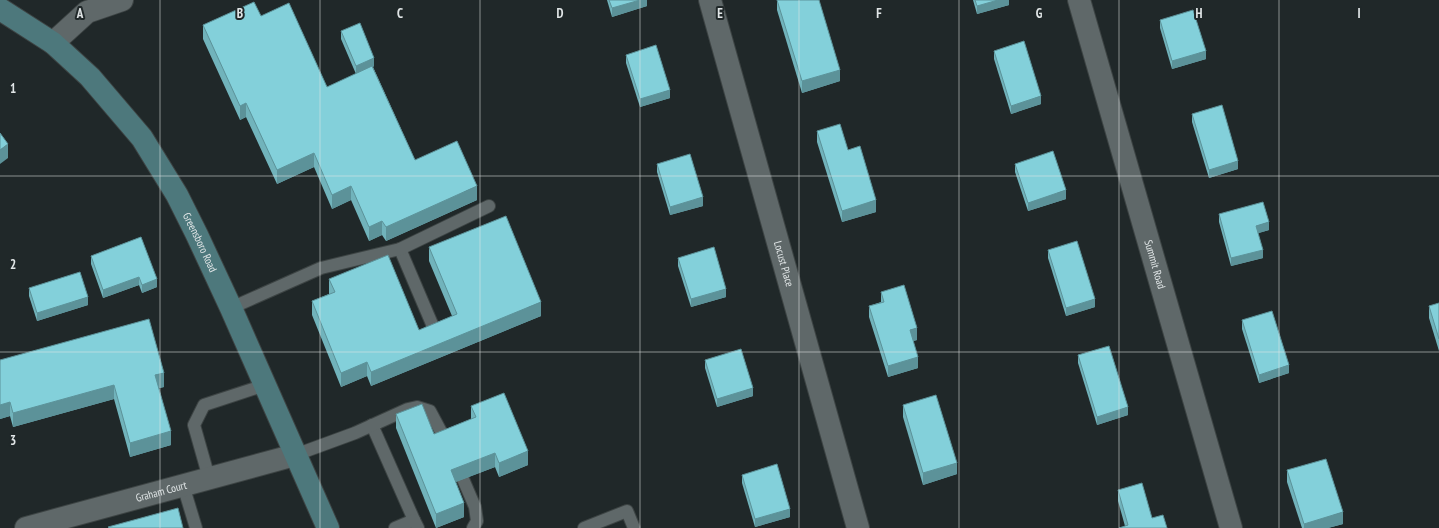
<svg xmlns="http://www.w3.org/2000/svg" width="1439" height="528" viewBox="0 0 1439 528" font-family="'PT Sans Narrow',sans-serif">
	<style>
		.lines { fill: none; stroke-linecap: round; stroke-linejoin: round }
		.service-casing { stroke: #3d4444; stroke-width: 14 }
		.minor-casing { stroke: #3d4444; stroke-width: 24 }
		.secondary-casing { stroke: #3d4444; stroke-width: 24 }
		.service { stroke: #5f6869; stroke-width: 12 }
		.minor { stroke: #5f6869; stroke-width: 22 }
		.secondary { stroke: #4d787c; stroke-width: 22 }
		.wall { fill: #71b3bb }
		.shaded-wall { fill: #5c9299 }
		.building { fill: #83d0da; stroke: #5c9299 }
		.grid { fill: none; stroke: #e1e6e7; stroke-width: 1; stroke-opacity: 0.55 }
		.labels { text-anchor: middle; stroke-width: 4; stroke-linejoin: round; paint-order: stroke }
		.street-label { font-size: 11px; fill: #e1e6e7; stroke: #202829 }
		.grid-label { font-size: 13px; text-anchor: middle; font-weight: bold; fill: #e1e6e7; stroke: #202829; stroke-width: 4; stroke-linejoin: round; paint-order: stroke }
	</style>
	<rect width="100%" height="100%" fill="#202829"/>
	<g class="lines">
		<!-- service casing -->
		<g class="service-casing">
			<g id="service">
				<polyline points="400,249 432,324"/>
				<polyline points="231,308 321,268 400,249 489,206"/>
				<polyline points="372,425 414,520"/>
				<polyline points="295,455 355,433 408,409 417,407 430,411 446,441"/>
				<polyline points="209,478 194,425 204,405 265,385"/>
				<polyline points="463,479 475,507 477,521 473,528"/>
				<polyline points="183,485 196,528"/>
				<polyline points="395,528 414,520 418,528"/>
				<polyline points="584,528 627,511 634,528"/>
			</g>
		</g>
		<!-- minor casing -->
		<g class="minor-casing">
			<g id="minor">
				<path id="s1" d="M710,0L858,528"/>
				<path id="s2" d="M1079,0L1231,528"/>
				<polyline points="53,43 87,12 122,0"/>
				<path id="s3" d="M26,528L295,455"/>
			</g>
		</g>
		<!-- secondary casing -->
		<g class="secondary-casing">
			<g id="secondary">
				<path id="s4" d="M0,9L53,43L90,77L142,138L177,195L197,235L231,308L328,528"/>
			</g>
		</g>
		<!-- service -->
		<use href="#service" class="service"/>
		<!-- minor -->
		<use href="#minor" class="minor"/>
		<!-- secondary -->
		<use href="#secondary" class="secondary"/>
	</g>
	<!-- wall -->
	<g class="wall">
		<polygon points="607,0 647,0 647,6 612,17"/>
		<polygon points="777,0 819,0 840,81 802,93 777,10"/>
		<polygon points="973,0 1009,0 1009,5 977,14"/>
		<polygon points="261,16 327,87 356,74 341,39 341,31 374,66 373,67 415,160 477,200 386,241 382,235 369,241 351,200 332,209 314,167 277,184 246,117 240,120 203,39 203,25"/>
		<polygon points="1160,20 1206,59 1172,69 1160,28"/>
		<polygon points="994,51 1041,104 1011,114 994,59"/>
		<polygon points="626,55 670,98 640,107 626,63"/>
		<polygon points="1192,114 1238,169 1209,178 1192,122"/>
		<polygon points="817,131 876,212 842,222 817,142"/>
		<polygon points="657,164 703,206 670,215 657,172"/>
		<polygon points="1015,164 1066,199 1028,211 1015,172"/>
		<polygon points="1219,214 1269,230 1258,233 1263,258 1231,266 1219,222"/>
		<polygon points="141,237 157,287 142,293 139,285 103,298 91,264 91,256"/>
		<polygon points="429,247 541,316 371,386 367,376 341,387 312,315 312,301 329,294 329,279 419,330 452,316 429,261"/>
		<polygon points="1048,250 1095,307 1066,316 1048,258"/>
		<polygon points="678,258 726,297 691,307 678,266"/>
		<polygon points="29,288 88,305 37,321 29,296"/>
		<polygon points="881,292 917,340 913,341 918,368 888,377 869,317 869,306 881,302"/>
		<polygon points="1439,303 1439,351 1429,318 1429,306"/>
		<polygon points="1242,320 1289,373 1259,383 1242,329"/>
		<polygon points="1078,355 1128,415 1097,425 1078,363"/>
		<polygon points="0,360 164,387 159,388 171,445 130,457 114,399 13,427 10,416 0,419"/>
		<polygon points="705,360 753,396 717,407 705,368"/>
		<polygon points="903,405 957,474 923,485 903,417"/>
		<polygon points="471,406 528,465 499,477 495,467 455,482 464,517 436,528 396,428 396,414 434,434 471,419"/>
		<polygon points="1287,470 1343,524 1328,528 1302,528 1287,482"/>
		<polygon points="742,475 790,517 755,527 742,483"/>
		<polygon points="1118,490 1152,518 1125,526 1118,501"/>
	</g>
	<!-- shaded-wall -->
	<g class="shaded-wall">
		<polygon points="640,0 647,0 647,6 612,17 612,8"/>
		<polygon points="998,0 1009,0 1009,5 977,14 977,6"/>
		<polygon points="1206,51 1206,59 1172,69 1172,61"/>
		<polygon points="374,58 374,66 356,74 356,66"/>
		<polygon points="840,70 840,81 802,93 802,81"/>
		<polygon points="670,90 670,98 640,107 640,99"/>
		<polygon points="1041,96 1041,104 1011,114 1011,106"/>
		<polygon points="246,103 246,117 240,120 240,106"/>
		<polygon points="8,144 8,158 0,164 0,150"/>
		<polygon points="314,153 314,167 277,184 277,170"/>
		<polygon points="1238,161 1238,169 1209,178 1209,170"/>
		<polygon points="351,186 351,200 332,209 332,195"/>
		<polygon points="477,186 477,200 386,241 386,227"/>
		<polygon points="1066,190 1066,199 1028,211 1028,203"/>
		<polygon points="703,197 703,206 670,215 670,207"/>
		<polygon points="876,200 876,212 842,222 842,211"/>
		<polygon points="382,221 382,235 369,241 369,227"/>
		<polygon points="1269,222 1269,230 1256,234 1256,226"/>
		<polygon points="1263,250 1263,258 1231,266 1231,258"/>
		<polygon points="139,277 139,285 103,298 103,290"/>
		<polygon points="157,279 157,287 142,293 142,285"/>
		<polygon points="726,289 726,297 691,307 691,299"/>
		<polygon points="88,297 88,305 37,321 37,313"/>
		<polygon points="1095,299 1095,307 1066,316 1066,308"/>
		<polygon points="541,302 541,316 371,386 371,372"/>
		<polygon points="917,328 917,340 910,342 910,330"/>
		<polygon points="918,357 918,368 888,377 888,366"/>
		<polygon points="367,362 367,376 341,387 341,373"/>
		<polygon points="1289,365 1289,373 1259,383 1259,375"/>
		<polygon points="164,373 164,387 155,389 155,375"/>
		<polygon points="114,385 114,399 13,427 13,413"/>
		<polygon points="753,388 753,396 717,407 717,399"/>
		<polygon points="10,402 10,416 0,419 0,405"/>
		<polygon points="1128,407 1128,415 1097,425 1097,417"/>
		<polygon points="171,431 171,445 130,457 130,443"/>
		<polygon points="528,451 528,465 499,477 499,463"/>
		<polygon points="495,453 495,467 451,484 451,470"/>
		<polygon points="957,463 957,474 923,485 923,473"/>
		<polygon points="464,503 464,517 436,528 436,514"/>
		<polygon points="790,509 790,517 755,527 755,519"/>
		<polygon points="1343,512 1343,524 1328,528 1304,528 1304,524"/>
	</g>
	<!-- building -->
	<g class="building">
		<polygon points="609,0 640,0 612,8"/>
		<polygon points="777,0 819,0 840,70 802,81"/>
		<polygon points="975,0 998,0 977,6"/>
		<polygon points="254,2 261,16 289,3 327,87 372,66 415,160 457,141 477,186 386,227 382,221 369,227 351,186 332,195 314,153 277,170 246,103 240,106 203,25"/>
		<polygon points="1193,10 1206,51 1172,61 1160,20"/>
		<polygon points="360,23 374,58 356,66 341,31"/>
		<polygon points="1024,41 1041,96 1011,106 994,51"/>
		<polygon points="656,45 670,90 640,99 626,55"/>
		<polygon points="1222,105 1238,161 1209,170 1192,114"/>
		<polygon points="840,124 848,150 860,146 876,200 842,211 817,131"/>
		<polygon points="0,133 8,144 0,150"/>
		<polygon points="1053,151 1066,190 1028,203 1015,164"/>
		<polygon points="690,154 703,197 670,207 657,164"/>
		<polygon points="1263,202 1269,222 1256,226 1263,250 1231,258 1219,214"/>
		<polygon points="506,216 541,302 371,372 367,362 341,373 312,301 335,292 329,279 388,255 419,330 457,314 429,247"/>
		<polygon points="141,237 157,279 142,285 139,277 103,290 91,256"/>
		<polygon points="1077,241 1095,299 1066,308 1048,250"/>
		<polygon points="714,247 726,289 691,299 678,258"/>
		<polygon points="80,272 88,297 37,313 29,288"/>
		<polygon points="904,285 917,328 910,330 918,357 888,366 869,306 884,302 881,292"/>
		<polygon points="1439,303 1439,339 1429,306"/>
		<polygon points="1272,311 1289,365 1259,375 1242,320"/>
		<polygon points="149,319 164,373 155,375 171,431 130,443 114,385 13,413 10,402 0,405 0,360"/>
		<polygon points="1109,346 1128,407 1097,417 1078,355"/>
		<polygon points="741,349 753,388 717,399 705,360"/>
		<polygon points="504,393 528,451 499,463 495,453 451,470 464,503 436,514 396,414 422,404 434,434 476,417 471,406"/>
		<polygon points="936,395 957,463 923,473 903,405"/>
		<polygon points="1326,459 1343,512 1304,524 1287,470"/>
		<polygon points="777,464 790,509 755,519 742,475"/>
		<polygon points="1142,483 1152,518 1163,515 1167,528 1119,528 1128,525 1118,490"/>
		<polygon points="178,508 183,528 109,528 108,527"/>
	</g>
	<!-- grid -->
	<path class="grid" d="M160,0V528M320,0V528M480,0V528M640,0V528M799,0V528M959,0V528M1119,0V528M1279,0V528M0,176H1439M0,352H1439"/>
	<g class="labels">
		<!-- street labels -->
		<g class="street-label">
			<text dy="4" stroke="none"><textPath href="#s4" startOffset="313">Greensboro Road</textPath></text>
			<text dy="4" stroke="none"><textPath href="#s1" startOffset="274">Locust Place</textPath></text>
			<text dy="4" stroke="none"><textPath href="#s2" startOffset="275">Summit Road</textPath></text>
			<text dy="4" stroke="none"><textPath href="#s3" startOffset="140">Graham Court</textPath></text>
		</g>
	</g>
	<g class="grid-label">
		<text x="80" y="18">A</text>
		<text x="240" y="18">B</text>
		<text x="400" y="18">C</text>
		<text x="560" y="18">D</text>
		<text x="720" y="18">E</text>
		<text x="879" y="18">F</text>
		<text x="1039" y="18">G</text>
		<text x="1199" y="18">H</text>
		<text x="1359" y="18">I</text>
		<text x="13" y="93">1</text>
		<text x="13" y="269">2</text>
		<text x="13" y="445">3</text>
	</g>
</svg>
